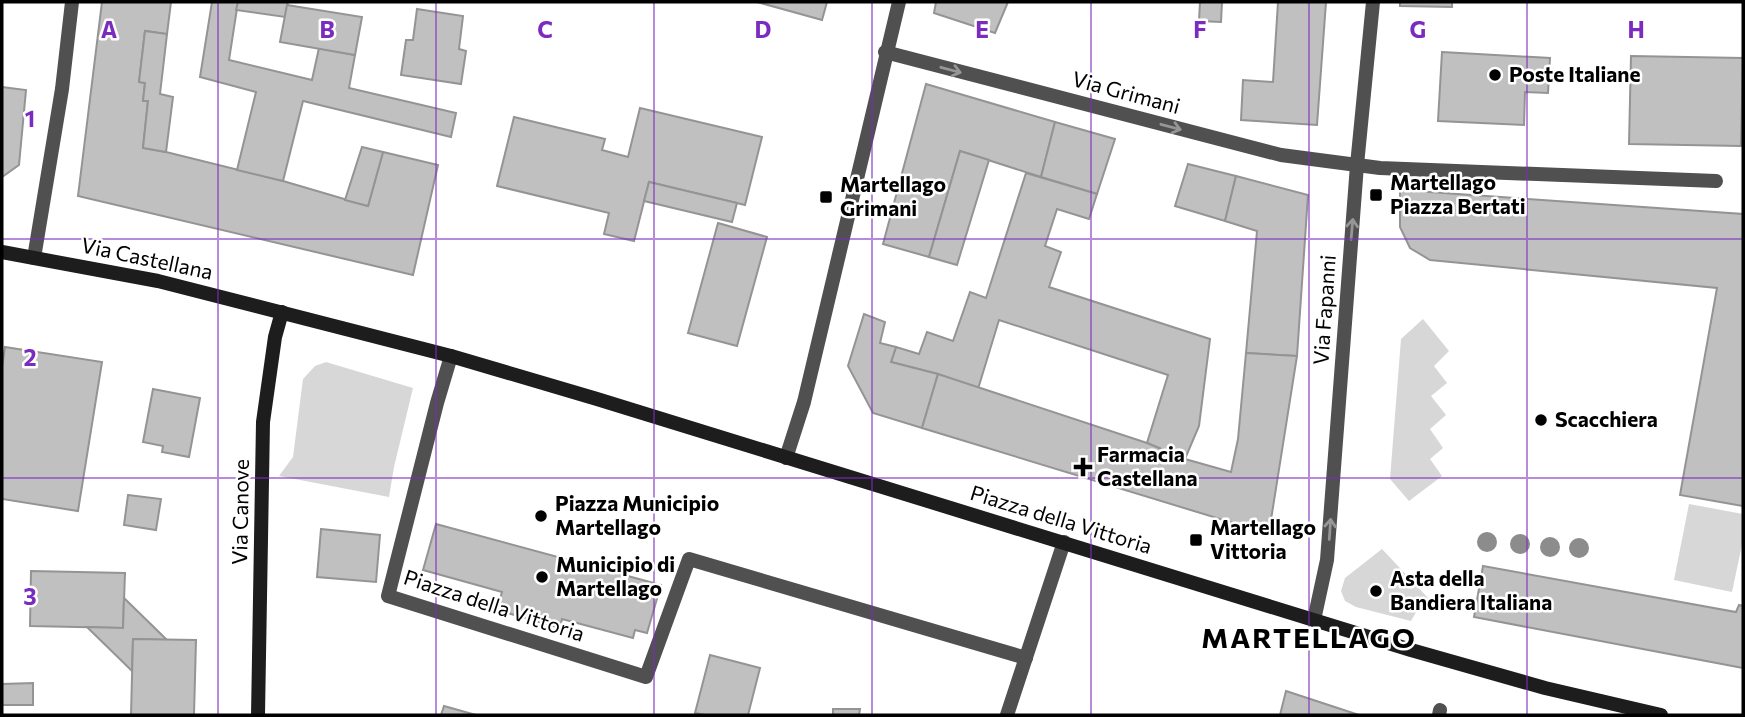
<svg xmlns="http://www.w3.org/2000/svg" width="1745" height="717" viewBox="0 0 1745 717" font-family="Commissioner,sans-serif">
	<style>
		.green { fill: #d7d7d7 }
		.building { fill: #c0c0c0; stroke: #949494; stroke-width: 2 }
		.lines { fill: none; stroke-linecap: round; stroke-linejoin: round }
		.lane { stroke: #505050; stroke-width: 14 }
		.street { stroke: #505050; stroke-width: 14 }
		.secondary { stroke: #1d1d1d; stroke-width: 14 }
		.tree { fill: #8c8c8c }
		.oneway { stroke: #969696 }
		.grid { fill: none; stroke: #7b2cbf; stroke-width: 2; stroke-opacity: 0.55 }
		.poi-dot { fill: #000; stroke: #fff; stroke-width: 2.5 }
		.labels { text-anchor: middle; stroke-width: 5; stroke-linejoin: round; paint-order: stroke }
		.poi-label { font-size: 21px; font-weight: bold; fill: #000; stroke: #fff; text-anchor: start }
		.street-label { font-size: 21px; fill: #000; stroke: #fff }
		.district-label { font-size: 28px; font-weight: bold; letter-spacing: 2px; fill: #000; stroke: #fff }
		.grid-label { font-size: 23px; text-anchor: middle; font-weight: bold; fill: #7b2cbf; stroke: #fff; stroke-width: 5; stroke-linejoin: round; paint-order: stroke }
	</style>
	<rect width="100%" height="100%" fill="#fff"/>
	<!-- green -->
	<g class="green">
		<polygon points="1423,319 1449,351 1434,366 1447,383 1431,396 1446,415 1430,429 1443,448 1430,459 1442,476 1409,501 1390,479 1401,339"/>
		<polygon points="326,362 413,388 394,467 389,497 279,476 293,457 303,379 315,366"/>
		<polygon points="1689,504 1743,514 1743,540 1732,592 1674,580"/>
		<polygon points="1382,549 1429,599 1419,607 1411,621 1356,607 1345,601 1341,591 1345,578"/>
	</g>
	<!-- building -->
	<g class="building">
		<polygon points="102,2 171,2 167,34 145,31 139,82 145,83 143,101 148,101 143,148 166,152 283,181 368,206 383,152 438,165 413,275 78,196"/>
		<polygon points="212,2 238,2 229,60 312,80 319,48 355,55 349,88 456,113 451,137 303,101 283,181 237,170 256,92 200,77"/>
		<polygon points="238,2 288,2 285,17 236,10"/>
		<polygon points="757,2 827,2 822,20"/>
		<polygon points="936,2 1008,2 995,33 934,13"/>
		<polygon points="1200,2 1222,2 1221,22 1199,21"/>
		<polygon points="1278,2 1326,2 1317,125 1241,120 1243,80 1273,82"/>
		<polygon points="1400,2 1452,2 1452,7 1400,6"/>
		<polygon points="287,5 362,17 355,55 280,42"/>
		<polygon points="417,9 463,16 459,49 466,51 461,84 401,75 406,40 413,40"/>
		<polygon points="145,31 167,34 160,94 173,97 166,152 143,148 148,101 143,101 145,83 139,82"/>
		<polygon points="1442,52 1550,58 1548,93 1525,92 1524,125 1438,121"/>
		<polygon points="1631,56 1743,58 1741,146 1629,144"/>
		<polygon points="926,84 1055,122 1041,177 960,151 929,257 883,244"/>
		<polygon points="2,87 26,90 19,165 2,177"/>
		<polygon points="640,108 762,137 745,205 649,182 634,241 604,234 609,213 497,186 514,117 605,139 602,150 628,157"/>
		<polygon points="1055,122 1115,139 1097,194 1041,177"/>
		<polygon points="362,147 383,152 368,206 345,200"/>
		<polygon points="960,151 989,160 957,265 929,257"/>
		<polygon points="1188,164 1236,176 1225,221 1175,206"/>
		<polygon points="1026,173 1097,194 1089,219 1057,209 1045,246 1061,252 1049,287 1210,339 1199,426 1185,459 1147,443 1168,375 999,320 978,389 938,374 891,362 896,347 919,354 927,332 953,341 970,292 986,298"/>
		<polygon points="1236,176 1308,195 1297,356 1246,353 1257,231 1225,221"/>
		<polygon points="649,182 737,203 732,222 644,201"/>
		<polygon points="1400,190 1743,214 1743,506 1680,495 1717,288 1430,260 1410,248 1400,227"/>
		<polygon points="718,223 767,237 737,346 688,333"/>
		<polygon points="864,314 885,322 880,343 896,347 891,362 938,374 922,428 873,413 848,366"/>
		<polygon points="5,347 102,362 78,511 2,499 2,367"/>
		<polygon points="1246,353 1297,356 1270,526 1243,526 922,428 938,374 1147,443 1185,459 1231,472 1238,439"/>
		<polygon points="153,389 200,398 189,457 162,452 163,446 143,442"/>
		<polygon points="128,495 161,499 156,530 124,525"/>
		<polygon points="436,524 661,585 647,633 635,630 633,638 562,619 560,628 497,610 502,592 423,570"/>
		<polygon points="321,529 380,535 376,582 317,577"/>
		<polygon points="1483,566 1736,612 1739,605 1743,606 1743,668 1474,617"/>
		<polygon points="31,571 125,573 123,628 30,626"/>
		<polygon points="124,598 167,640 133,639 132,671 87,627 123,628"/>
		<polygon points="133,639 196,640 194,715 131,715"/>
		<polygon points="710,655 760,668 748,715 705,715 695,713"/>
		<polygon points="33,683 33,705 2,705 2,684"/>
		<polygon points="1286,691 1359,715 1280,715"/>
		<polygon points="444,706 476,715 441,715"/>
		<polygon points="833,709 860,709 859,715 833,715"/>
	</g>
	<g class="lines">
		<!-- lane -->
		<polyline class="lane" points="885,52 1281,155 1380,168 1716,181"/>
		<!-- street -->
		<g class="street">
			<polyline points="34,258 62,89 72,2"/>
			<polyline points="451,356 437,403 388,596 646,677 689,559 1026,658"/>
			<polyline points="786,458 804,402 899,2"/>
			<polyline points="1314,620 1327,560 1357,165 1373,2"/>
			<polyline points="1007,715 1064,542"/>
			<polyline points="1439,715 1440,710"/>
		</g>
		<!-- secondary -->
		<g class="secondary">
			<polyline points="2,252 158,281 451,356 597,399 1411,650 1545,688 1661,715"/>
			<polyline points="258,715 263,422 275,337 282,312"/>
		</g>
	</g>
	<!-- trees -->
	<g class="tree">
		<circle cx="1487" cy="542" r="10"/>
		<circle cx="1520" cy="544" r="10"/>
		<circle cx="1550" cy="547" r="10"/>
		<circle cx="1579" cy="548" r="10"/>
	</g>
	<!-- one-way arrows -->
	<defs><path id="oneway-shaft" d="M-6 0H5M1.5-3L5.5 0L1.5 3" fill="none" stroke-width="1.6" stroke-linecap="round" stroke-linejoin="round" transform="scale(1.75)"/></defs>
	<g class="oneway">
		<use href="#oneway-shaft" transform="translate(951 70) rotate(15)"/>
		<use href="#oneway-shaft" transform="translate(1171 127) rotate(15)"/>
		<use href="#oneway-shaft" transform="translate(1352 229) rotate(-85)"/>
		<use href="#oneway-shaft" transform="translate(1330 529) rotate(-86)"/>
	</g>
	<!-- grid -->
	<path class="grid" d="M218,2V715M436,2V715M654,2V715M872,2V715M1091,2V715M1309,2V715M1527,2V715M2,239H1743M2,478H1743"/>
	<!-- markers -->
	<g class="poi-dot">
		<circle cx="1495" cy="75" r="7"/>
		<rect x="1369" y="188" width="14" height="14" rx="3.5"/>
		<rect x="819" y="190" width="14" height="14" rx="3.5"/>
		<circle cx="1541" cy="420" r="7"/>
		<path d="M1079.5 456.5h7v7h7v7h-7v7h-7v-7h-7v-7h7z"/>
		<circle cx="541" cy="516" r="7"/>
		<rect x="1189" y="533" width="14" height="14" rx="3.5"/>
		<circle cx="542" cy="577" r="7"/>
		<circle cx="1376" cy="591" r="7"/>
	</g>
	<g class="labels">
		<!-- poi labels -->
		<g class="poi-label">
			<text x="1509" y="82">Poste Italiane</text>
			<text x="1390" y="190">Martellago<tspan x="1390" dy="24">Piazza Bertati</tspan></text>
			<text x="840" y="192">Martellago<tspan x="840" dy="24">Grimani</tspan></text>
			<text x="1555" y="427">Scacchiera</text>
			<text x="1097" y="462">Farmacia<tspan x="1097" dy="24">Castellana</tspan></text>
			<text x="555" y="511">Piazza Municipio<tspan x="555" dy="24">Martellago</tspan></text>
			<text x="1210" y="535">Martellago<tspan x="1210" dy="24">Vittoria</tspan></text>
			<text x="556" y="572">Municipio di<tspan x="556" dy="24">Martellago</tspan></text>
			<text x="1390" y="586">Asta della<tspan x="1390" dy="24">Bandiera Italiana</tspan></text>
		</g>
		<!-- street labels -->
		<g class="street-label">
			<text transform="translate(1126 93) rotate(15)" y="7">Via Grimani</text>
			<text transform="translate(147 259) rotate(12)" y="7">Via Castellana</text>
			<text transform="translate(1325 310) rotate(-86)" y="7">Via Fapanni</text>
			<text transform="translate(241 512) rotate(-89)" y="7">Via Canove</text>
			<text transform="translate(1061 520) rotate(17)" y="7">Piazza della Vittoria</text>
			<text transform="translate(494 606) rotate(18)" y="7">Piazza della Vittoria</text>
		</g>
		<!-- district labels -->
		<g class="district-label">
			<text x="1309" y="648">MARTELLAGO</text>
		</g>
	</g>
	<g class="grid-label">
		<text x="109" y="38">A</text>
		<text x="327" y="38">B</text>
		<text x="545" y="38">C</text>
		<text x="763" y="38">D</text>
		<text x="982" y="38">E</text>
		<text x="1200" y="38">F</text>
		<text x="1418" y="38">G</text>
		<text x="1636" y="38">H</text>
		<text x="30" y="127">1</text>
		<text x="30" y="366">2</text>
		<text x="30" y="605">3</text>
	</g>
	<!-- border -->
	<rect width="1745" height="717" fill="none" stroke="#000000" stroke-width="7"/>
</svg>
